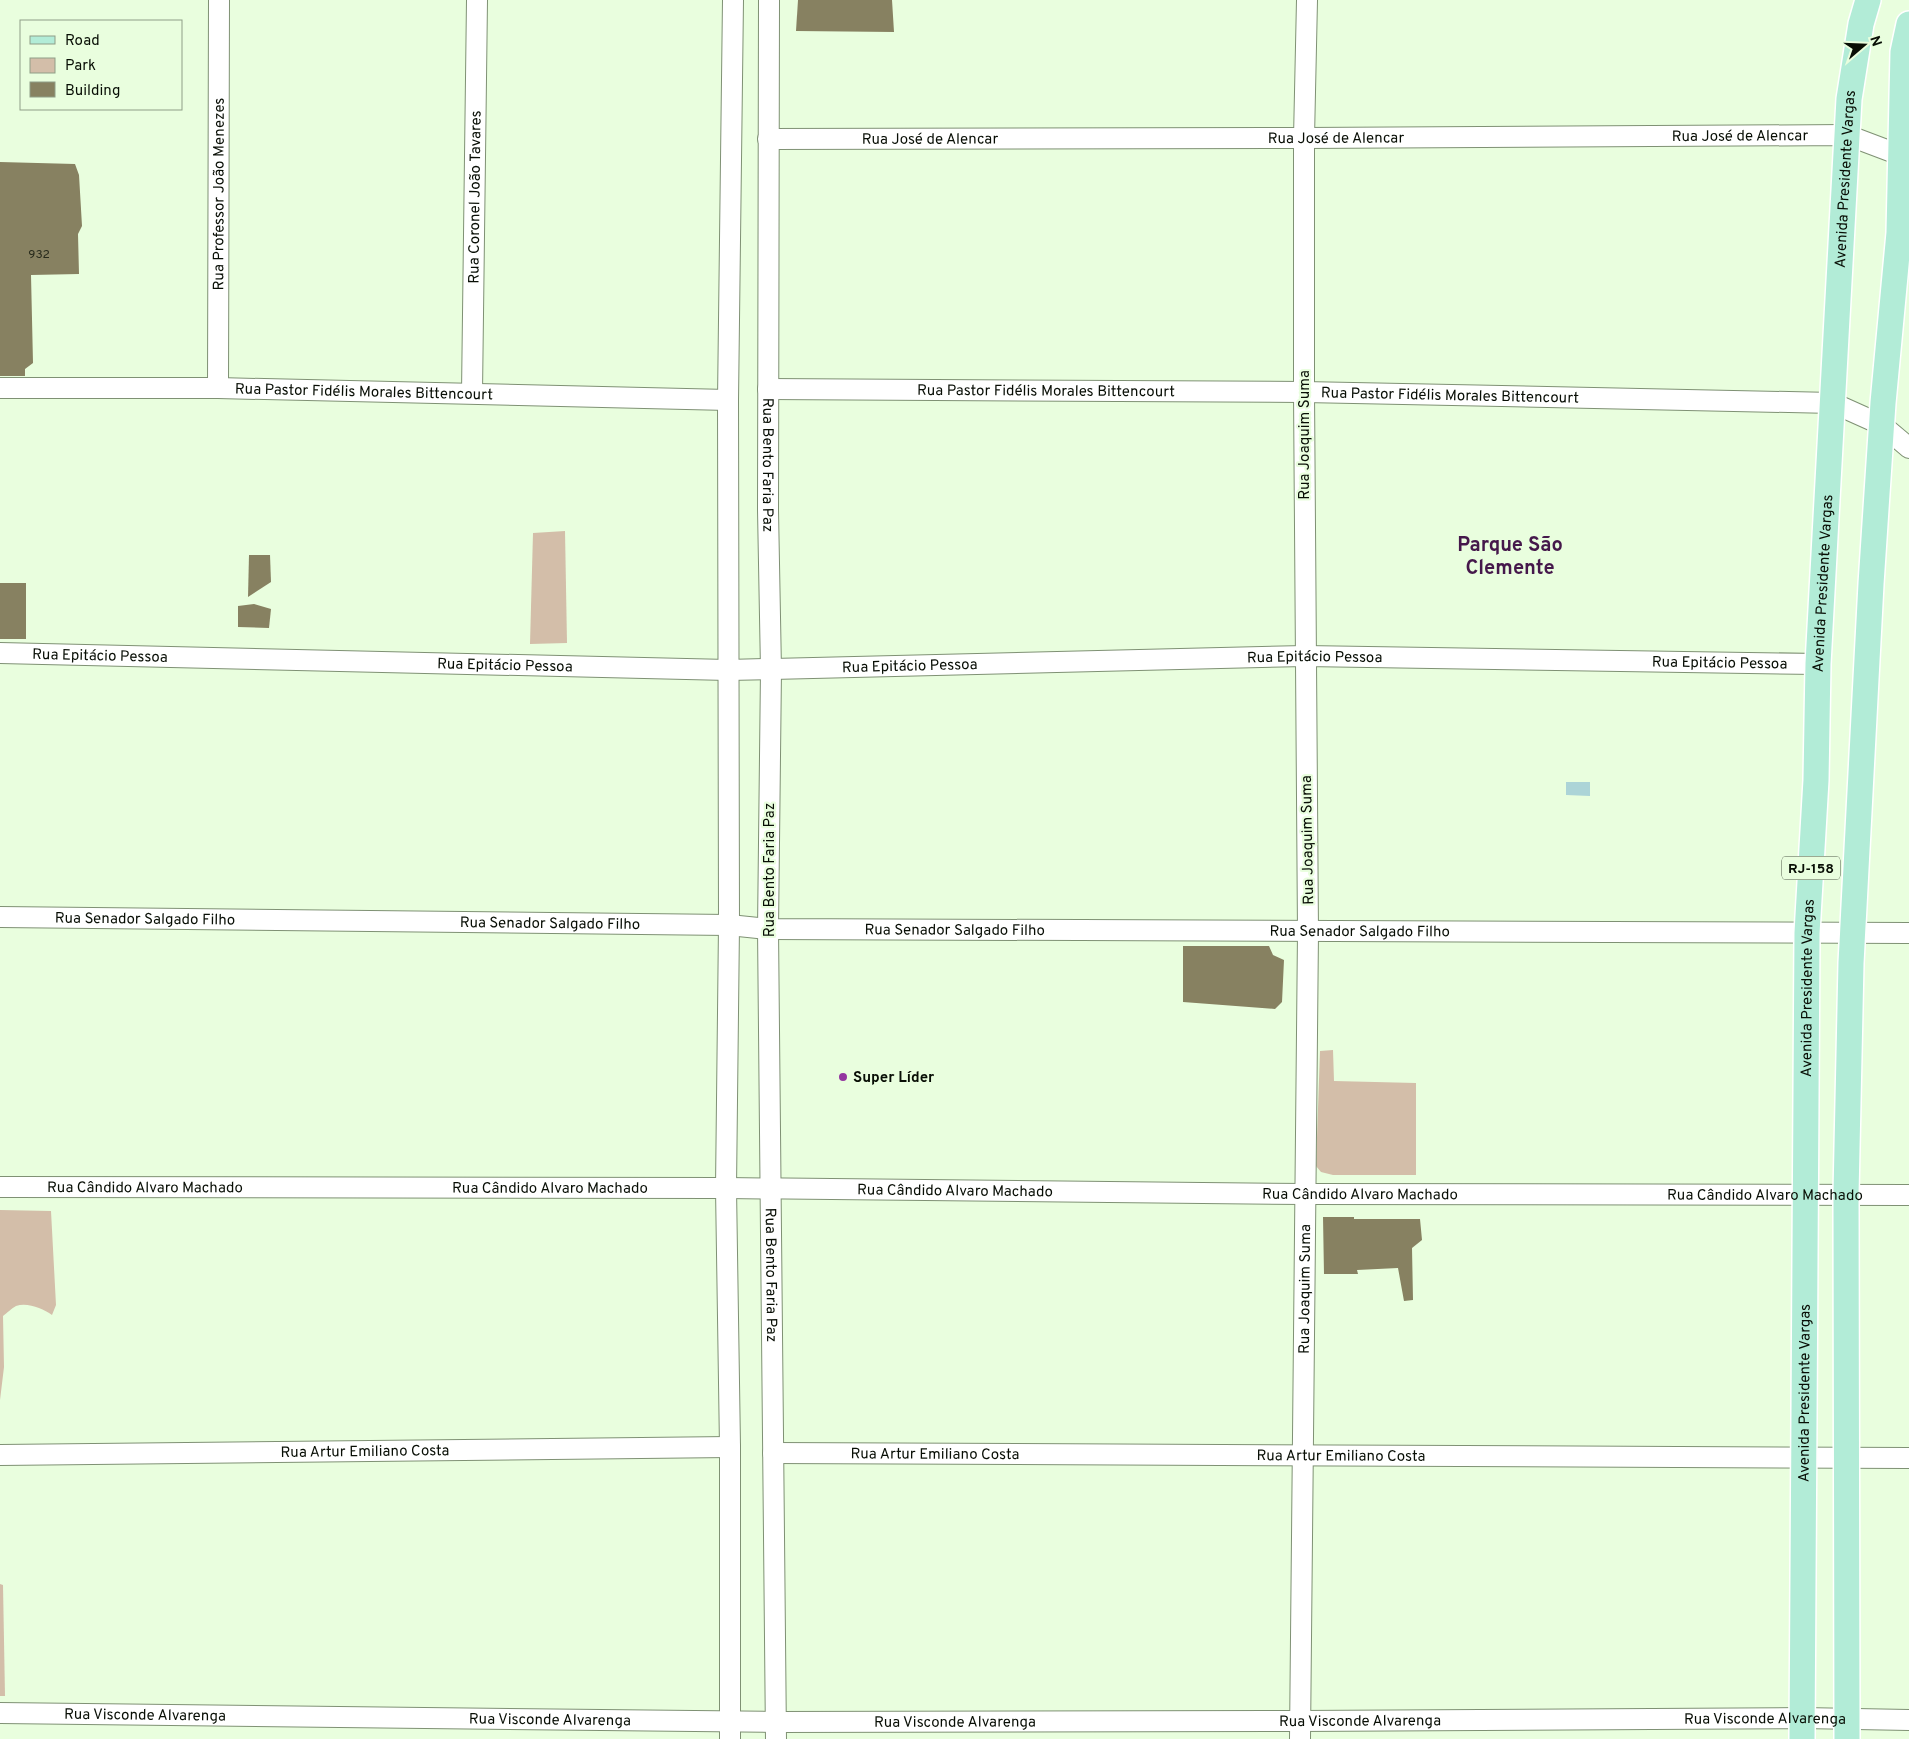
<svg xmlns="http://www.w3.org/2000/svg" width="1909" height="1739" viewBox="0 0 1909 1739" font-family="Overpass,sans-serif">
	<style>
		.green { fill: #d3bea9 }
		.water { fill: #acd4d7 }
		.building { fill: #878161 }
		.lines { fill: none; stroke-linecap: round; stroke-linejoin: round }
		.minor-casing { stroke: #7f9174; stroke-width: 22 }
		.major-casing { stroke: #fff; stroke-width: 28 }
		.minor { stroke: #fff; stroke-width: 20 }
		.major { stroke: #b2ecd7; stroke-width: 25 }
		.poi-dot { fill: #93359f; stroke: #e9fede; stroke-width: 2 }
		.labels { text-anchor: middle; stroke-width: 4.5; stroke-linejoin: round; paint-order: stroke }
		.number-label { font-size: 12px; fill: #282b1c }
		.shield { fill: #e9fede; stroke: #4c5646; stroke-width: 1 }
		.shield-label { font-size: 14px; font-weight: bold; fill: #080e05 }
		.street-label { font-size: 15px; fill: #080e05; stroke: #e9fede }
		.poi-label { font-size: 15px; font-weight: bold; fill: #080e05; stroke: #e9fede; text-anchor: start }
		.district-label { font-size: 20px; font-weight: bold; fill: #45184b; stroke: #e9fede }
	</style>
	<rect width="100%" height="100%" fill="#e9fede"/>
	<!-- green -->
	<g class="green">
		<polygon points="565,531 567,643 530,644 533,533"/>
		<polygon points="1333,1050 1334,1081 1416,1083 1416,1175 1333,1175 1321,1172 1316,1166 1320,1051"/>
		<path d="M0,1210L51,1211L56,1305L52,1315C43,1309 28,1302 16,1306C12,1308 7,1313 3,1316L4,1367L0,1400Z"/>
		<polygon points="0,1584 3,1585 5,1696 0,1696"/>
	</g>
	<!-- water -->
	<polygon class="water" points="1566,782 1590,782 1590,796 1566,795"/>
	<!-- building -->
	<g class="building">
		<polygon points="798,0 892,0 894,32 796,31"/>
		<polygon points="0,162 75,164 79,175 82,226 78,234 79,274 31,275 33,363 25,369 25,376 0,376"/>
		<polygon points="249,555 270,555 271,582 248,597"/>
		<rect x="0" y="583" width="26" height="56"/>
		<polygon points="254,604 271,609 269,628 238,627 238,606"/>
		<polygon points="1183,946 1269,946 1273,955 1284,960 1282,1002 1275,1009 1183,1002"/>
		<polygon points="1323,1217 1354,1217 1354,1219 1420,1219 1422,1240 1412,1248 1413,1300 1404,1301 1398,1268 1357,1270 1358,1274 1324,1274"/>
	</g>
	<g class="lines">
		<!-- minor casing -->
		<g class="minor-casing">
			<g id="minor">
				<path id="s1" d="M769,0L768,510L771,670L768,929L776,1739"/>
				<path id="s2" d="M768,139L1304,138L1847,135L1900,155"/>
				<path id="s3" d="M0,388H218L728,400"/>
				<path id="s4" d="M218,388L219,0"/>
				<path id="s5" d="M768,389L1304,392L1833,403L1882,425L1909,448"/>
				<path id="s6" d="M472,393L477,0"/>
				<path id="s7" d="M0,653L728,670L1305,656L1818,664"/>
				<path id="s8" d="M0,917L729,925L768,929L1909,933"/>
				<path id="s9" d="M0,1187L726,1188L1306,1194L1909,1195"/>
				<path id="s10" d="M773,1453L1909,1458"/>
				<path id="s11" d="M0,1455L730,1447"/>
				<path id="s12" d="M0,1713L776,1722L1299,1721L1803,1718L1909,1720"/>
				<polyline points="730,1739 730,1447 726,1188 729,925 728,400 733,0"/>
				<path id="s13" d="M1300,1739L1308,932L1304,392V138L1307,0"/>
			</g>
		</g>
		<!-- major casing -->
		<g class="major-casing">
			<g id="major">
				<path id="s14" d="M1802,1739L1807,933L1816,780L1818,664L1849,99L1861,24L1868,0"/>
				<polyline points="1847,1739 1846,1194 1851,963 1871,584 1883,403 1899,233 1903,52 1909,24"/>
			</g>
		</g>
		<!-- minor -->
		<use href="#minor" class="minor"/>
		<!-- major -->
		<use href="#major" class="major"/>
	</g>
	<!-- markers -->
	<circle class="poi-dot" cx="843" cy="1077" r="5"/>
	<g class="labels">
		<!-- number labels -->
		<g class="number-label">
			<text x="39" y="258">932</text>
		</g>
		<!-- shield labels -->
		<rect class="shield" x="1782" y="856.5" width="58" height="23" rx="4"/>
		<g class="shield-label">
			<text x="1811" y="873">RJ-158</text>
		</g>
		<!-- street labels -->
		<g class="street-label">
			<text dy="5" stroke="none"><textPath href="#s2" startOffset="972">Rua José de Alencar</textPath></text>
			<text dy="5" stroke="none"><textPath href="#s2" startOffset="162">Rua José de Alencar</textPath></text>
			<text dy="5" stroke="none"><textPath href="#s2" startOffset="568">Rua José de Alencar</textPath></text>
			<text dy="5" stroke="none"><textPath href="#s14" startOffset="1561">Avenida Presidente Vargas</textPath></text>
			<text dy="5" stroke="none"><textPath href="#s4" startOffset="194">Rua Professor João Menezes</textPath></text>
			<text dy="5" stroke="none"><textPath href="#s6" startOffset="196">Rua Coronel João Tavares</textPath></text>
			<text dy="5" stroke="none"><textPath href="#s5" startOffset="278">Rua Pastor Fidélis Morales Bittencourt</textPath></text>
			<text dy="5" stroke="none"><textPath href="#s3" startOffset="364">Rua Pastor Fidélis Morales Bittencourt</textPath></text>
			<text dy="5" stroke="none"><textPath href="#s5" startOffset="682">Rua Pastor Fidélis Morales Bittencourt</textPath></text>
			<text transform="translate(1304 435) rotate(-90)" y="5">Rua Joaquim Suma</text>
			<text dy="5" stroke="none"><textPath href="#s1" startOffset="465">Rua Bento Faria Paz</textPath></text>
			<text dy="5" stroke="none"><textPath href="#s14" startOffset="1156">Avenida Presidente Vargas</textPath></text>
			<text dy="5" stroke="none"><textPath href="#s7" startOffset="100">Rua Epitácio Pessoa</textPath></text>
			<text dy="5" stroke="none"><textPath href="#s7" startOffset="1315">Rua Epitácio Pessoa</textPath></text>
			<text dy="5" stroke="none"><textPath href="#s7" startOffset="1720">Rua Epitácio Pessoa</textPath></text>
			<text dy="5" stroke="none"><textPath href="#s7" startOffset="505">Rua Epitácio Pessoa</textPath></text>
			<text dy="5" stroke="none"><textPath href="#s7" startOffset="910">Rua Epitácio Pessoa</textPath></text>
			<text transform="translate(1307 840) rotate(-91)" y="5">Rua Joaquim Suma</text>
			<text transform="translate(769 870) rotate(-90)" y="5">Rua Bento Faria Paz</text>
			<text dy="5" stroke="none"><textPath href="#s8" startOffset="145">Rua Senador Salgado Filho</textPath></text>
			<text dy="5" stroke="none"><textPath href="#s8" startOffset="550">Rua Senador Salgado Filho</textPath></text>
			<text dy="5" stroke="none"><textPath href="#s8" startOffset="955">Rua Senador Salgado Filho</textPath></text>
			<text dy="5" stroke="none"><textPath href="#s8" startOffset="1360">Rua Senador Salgado Filho</textPath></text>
			<text dy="5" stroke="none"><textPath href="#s14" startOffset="751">Avenida Presidente Vargas</textPath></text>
			<text dy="5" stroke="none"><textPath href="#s9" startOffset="145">Rua Cândido Alvaro Machado</textPath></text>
			<text dy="5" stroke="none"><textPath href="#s9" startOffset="550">Rua Cândido Alvaro Machado</textPath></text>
			<text dy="5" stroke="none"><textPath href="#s9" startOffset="955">Rua Cândido Alvaro Machado</textPath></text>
			<text dy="5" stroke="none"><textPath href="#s9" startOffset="1360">Rua Cândido Alvaro Machado</textPath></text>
			<text dy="5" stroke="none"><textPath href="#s9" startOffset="1765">Rua Cândido Alvaro Machado</textPath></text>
			<text dy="5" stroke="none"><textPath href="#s1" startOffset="1275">Rua Bento Faria Paz</textPath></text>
			<text dy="5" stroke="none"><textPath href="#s13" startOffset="450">Rua Joaquim Suma</textPath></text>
			<text dy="5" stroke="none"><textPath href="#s14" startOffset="346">Avenida Presidente Vargas</textPath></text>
			<text dy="5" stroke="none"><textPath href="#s11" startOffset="365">Rua Artur Emiliano Costa</textPath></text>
			<text dy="5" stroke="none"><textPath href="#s10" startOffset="162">Rua Artur Emiliano Costa</textPath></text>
			<text dy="5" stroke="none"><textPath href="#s10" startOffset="568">Rua Artur Emiliano Costa</textPath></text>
			<text dy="5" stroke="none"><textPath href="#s12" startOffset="145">Rua Visconde Alvarenga</textPath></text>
			<text dy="5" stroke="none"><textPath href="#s12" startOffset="550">Rua Visconde Alvarenga</textPath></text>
			<text dy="5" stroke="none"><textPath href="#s12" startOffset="1765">Rua Visconde Alvarenga</textPath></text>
			<text dy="5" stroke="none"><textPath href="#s12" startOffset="955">Rua Visconde Alvarenga</textPath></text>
			<text dy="5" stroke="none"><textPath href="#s12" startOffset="1360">Rua Visconde Alvarenga</textPath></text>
		</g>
		<!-- poi labels -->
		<g class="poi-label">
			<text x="853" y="1082">Super Líder</text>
		</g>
		<!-- district labels -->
		<g class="district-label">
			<text x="1510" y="551">Parque São<tspan x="1510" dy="23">Clemente</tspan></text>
		</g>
	</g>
	<!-- legend -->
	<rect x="20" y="20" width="162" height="90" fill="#e9fede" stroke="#8f9e87"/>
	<rect x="30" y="36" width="25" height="8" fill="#b2ecd7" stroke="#8f9e87"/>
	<text x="65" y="45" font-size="15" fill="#080e05">Road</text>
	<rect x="30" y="58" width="25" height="15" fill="#d3bea9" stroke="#8f9e87"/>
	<text x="65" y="70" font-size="15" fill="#080e05">Park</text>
	<rect x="30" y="82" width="25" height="15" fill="#878161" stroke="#8f9e87"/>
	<text x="65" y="95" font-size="15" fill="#080e05">Building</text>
	<!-- north arrow -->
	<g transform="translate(1864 45) rotate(71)" stroke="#e9fede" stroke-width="4" paint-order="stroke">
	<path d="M0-4L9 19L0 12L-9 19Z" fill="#080e05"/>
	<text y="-8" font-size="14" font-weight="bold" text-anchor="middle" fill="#080e05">N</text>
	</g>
</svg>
